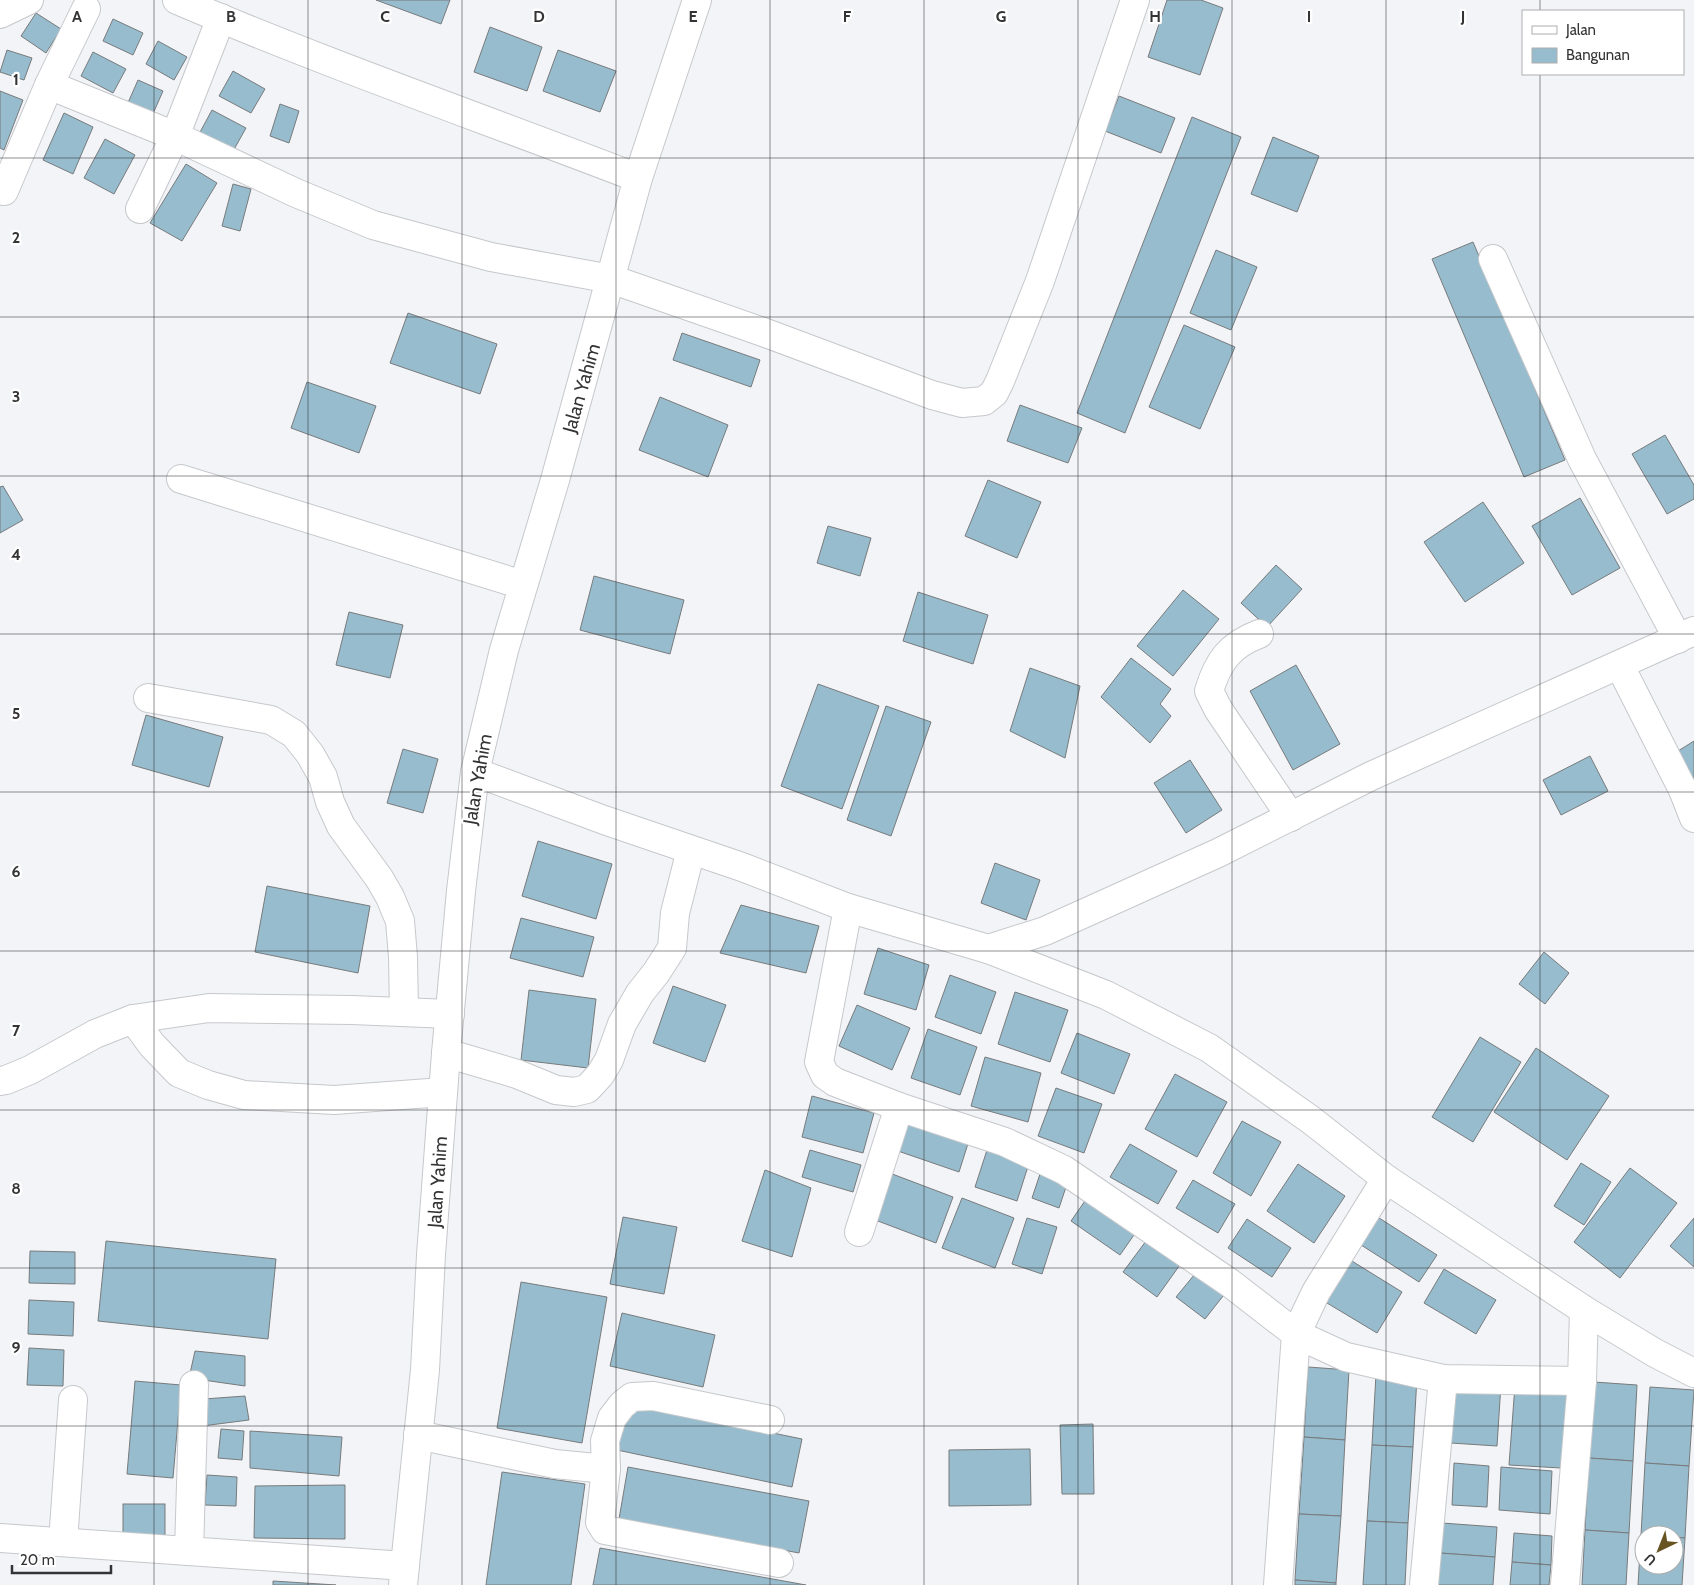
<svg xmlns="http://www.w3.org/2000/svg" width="1694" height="1585" viewBox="0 0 1694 1585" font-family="Cabin,sans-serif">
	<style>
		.building { fill: #96bccd; stroke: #787b7d }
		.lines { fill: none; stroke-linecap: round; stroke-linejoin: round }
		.minor-casing { stroke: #c6c8cb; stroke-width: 30 }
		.minor { stroke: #fff; stroke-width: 28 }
		.grid { fill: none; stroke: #343436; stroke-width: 1; stroke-opacity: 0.55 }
		.labels { text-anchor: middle; stroke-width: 4.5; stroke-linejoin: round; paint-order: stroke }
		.street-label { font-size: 19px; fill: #343436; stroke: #fff }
		.grid-label { font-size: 16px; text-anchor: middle; font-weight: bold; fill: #343436; stroke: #fff; stroke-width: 4.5; stroke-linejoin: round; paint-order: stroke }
	</style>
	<rect width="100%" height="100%" fill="#f2f4f7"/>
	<!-- building -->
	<g class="building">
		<polygon points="376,0 450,0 441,24"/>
		<polygon points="1167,0 1201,0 1223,8 1200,75 1148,57"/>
		<polygon points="36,13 61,29 46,53 21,36"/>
		<polygon points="113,19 143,33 133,55 103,41"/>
		<polygon points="490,27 542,47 527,91 474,72"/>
		<polygon points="158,41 187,57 174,80 146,64"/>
		<polygon points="7,50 32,58 24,80 0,72"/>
		<polygon points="558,50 616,71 600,112 543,91"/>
		<polygon points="93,52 126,69 113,93 81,76"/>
		<polygon points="233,71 265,89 251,113 219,96"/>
		<polygon points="138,80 163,91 152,116 127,105"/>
		<polygon points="0,91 23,100 4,150 0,148"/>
		<polygon points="1119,96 1175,118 1161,153 1105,131"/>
		<polygon points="280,104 299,111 289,143 270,136"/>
		<polygon points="212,110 246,128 232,153 199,134"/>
		<polygon points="64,113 93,127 73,174 43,160"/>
		<polygon points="1192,117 1241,137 1125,433 1077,413"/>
		<polygon points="1273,137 1319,156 1297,212 1251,194"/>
		<polygon points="105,139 135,155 114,194 84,178"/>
		<polygon points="186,164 217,183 182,241 150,223"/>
		<polygon points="233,184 251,189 240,231 222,226"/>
		<polygon points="1473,242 1565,460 1524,477 1432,259"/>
		<polygon points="1216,250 1257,267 1231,330 1190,313"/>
		<polygon points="408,313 497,344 480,394 390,363"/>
		<polygon points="1184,325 1235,347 1200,429 1149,407"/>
		<polygon points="682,333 760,360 751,387 673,360"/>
		<polygon points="307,382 376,406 359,453 291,428"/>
		<polygon points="660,397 728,425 708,477 639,450"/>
		<polygon points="1020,405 1082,428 1068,463 1007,441"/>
		<polygon points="1665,435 1694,485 1694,499 1667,514 1632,454"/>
		<polygon points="988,480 1041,502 1017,558 965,536"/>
		<polygon points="3,486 23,520 0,533 0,487"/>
		<polygon points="1580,498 1620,568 1572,595 1532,526"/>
		<polygon points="1483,502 1524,563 1465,602 1424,542"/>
		<polygon points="828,526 871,538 860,576 817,563"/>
		<polygon points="1276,565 1302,589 1267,627 1241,603"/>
		<polygon points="594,576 684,600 670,654 580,630"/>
		<polygon points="1183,590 1219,619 1173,676 1137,646"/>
		<polygon points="918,592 988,615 973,664 903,641"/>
		<polygon points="349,612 403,625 390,678 336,665"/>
		<polygon points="1131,658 1171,689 1160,704 1171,716 1150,743 1101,697"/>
		<polygon points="1296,665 1340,744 1293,770 1250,691"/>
		<polygon points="1030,668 1080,686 1065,758 1010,731"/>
		<polygon points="818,684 879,706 842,809 781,786"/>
		<polygon points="886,706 931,722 891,836 847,820"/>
		<polygon points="146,715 223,737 209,787 132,765"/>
		<polygon points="1694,741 1694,784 1678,751"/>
		<polygon points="403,749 438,759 423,813 387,803"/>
		<polygon points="1590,756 1608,791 1561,815 1543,780"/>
		<polygon points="1190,760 1222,810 1186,833 1154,783"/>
		<polygon points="538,841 612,864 596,919 522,896"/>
		<polygon points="995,863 1040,880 1026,920 981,903"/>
		<polygon points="267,886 370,906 358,973 255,952"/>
		<polygon points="741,905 819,926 806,973 720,953"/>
		<polygon points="521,918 594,937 583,977 510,958"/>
		<polygon points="878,948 929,965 916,1010 864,994"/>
		<polygon points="1544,952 1569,973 1545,1004 1519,984"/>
		<polygon points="950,975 996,992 981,1034 935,1017"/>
		<polygon points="673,986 726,1005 705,1062 653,1043"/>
		<polygon points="529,990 596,999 588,1068 521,1060"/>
		<polygon points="1015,992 1068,1010 1050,1062 998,1044"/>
		<polygon points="857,1005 910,1028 892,1070 839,1046"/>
		<polygon points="928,1029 977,1047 960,1095 911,1078"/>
		<polygon points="1077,1033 1130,1054 1114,1094 1061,1073"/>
		<polygon points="1480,1037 1521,1062 1473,1142 1432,1117"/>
		<polygon points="1536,1048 1609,1096 1567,1160 1494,1112"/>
		<polygon points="985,1057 1041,1073 1028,1122 971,1106"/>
		<polygon points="1175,1074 1227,1102 1197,1157 1145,1129"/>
		<polygon points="1056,1088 1102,1104 1084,1153 1038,1136"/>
		<polygon points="812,1096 874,1113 863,1153 802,1137"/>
		<polygon points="910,1113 971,1134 959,1172 898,1151"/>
		<polygon points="1242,1121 1281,1142 1251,1196 1213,1173"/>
		<polygon points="1130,1144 1177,1171 1158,1204 1110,1177"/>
		<polygon points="988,1147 1030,1160 1017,1201 975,1187"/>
		<polygon points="810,1150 861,1165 853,1192 802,1177"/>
		<polygon points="1581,1163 1611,1182 1584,1225 1554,1206"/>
		<polygon points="1298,1164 1345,1196 1314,1243 1267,1211"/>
		<polygon points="1630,1168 1677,1203 1620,1278 1574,1242"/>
		<polygon points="765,1170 811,1188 792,1257 742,1241"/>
		<polygon points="887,1172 953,1197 936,1243 870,1218"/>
		<polygon points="1040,1174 1067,1184 1059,1208 1032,1198"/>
		<polygon points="1193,1180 1235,1204 1218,1233 1176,1208"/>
		<polygon points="962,1198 1014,1218 995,1268 942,1248"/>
		<polygon points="1087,1198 1136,1232 1120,1255 1071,1221"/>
		<polygon points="1376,1216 1437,1255 1419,1282 1358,1243"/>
		<polygon points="623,1217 677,1227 664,1294 610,1284"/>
		<polygon points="1027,1218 1057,1227 1042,1274 1012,1264"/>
		<polygon points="1694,1218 1694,1267 1670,1246"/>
		<polygon points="1247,1219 1291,1248 1272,1277 1228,1248"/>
		<polygon points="1149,1237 1182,1262 1157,1297 1123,1272"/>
		<polygon points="106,1241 276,1259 268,1339 98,1321"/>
		<polygon points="30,1251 75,1252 75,1284 29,1283"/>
		<polygon points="1347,1258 1402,1292 1377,1333 1322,1300"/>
		<polygon points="1199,1269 1227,1291 1205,1319 1176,1297"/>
		<polygon points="1444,1269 1496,1300 1476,1334 1424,1303"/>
		<polygon points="521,1282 607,1297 582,1443 497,1428"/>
		<polygon points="29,1300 74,1302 73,1336 28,1334"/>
		<polygon points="622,1313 715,1335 703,1387 610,1366"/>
		<polygon points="29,1348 64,1350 63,1386 27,1385"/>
		<polygon points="195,1351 245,1356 245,1386 189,1378"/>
		<polygon points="1308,1367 1349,1370 1345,1440 1304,1437"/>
		<polygon points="1376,1374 1417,1377 1413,1447 1372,1445"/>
		<polygon points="1456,1380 1501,1384 1497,1446 1451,1443"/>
		<polygon points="135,1381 181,1385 173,1478 127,1474"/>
		<polygon points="1594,1382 1637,1385 1633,1461 1589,1458"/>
		<polygon points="1515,1385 1567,1389 1561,1468 1509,1465"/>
		<polygon points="1650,1387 1694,1390 1689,1466 1645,1463"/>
		<polygon points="245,1396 249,1420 202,1426 204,1399"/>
		<polygon points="627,1403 802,1439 792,1487 617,1450"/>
		<polygon points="1093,1424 1094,1494 1062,1494 1060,1425"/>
		<polygon points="221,1429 244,1431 242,1460 218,1458"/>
		<polygon points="250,1431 342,1437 339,1476 250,1468"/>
		<polygon points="1304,1437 1345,1440 1341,1516 1299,1514"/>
		<polygon points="1372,1445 1413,1447 1408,1523 1367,1521"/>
		<polygon points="1030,1449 1031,1505 949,1506 949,1450"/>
		<polygon points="1589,1458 1633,1461 1629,1533 1585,1530"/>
		<polygon points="1454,1463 1489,1466 1487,1507 1452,1505"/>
		<polygon points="1645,1463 1689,1466 1685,1538 1674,1537 1674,1535 1641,1535"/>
		<polygon points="628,1467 809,1501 799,1553 619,1519"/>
		<polygon points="1501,1467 1552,1471 1550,1514 1499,1510"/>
		<polygon points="502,1472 585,1484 571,1585 486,1585"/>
		<polygon points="207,1475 237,1477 236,1506 205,1505"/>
		<polygon points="345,1485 345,1539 254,1538 255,1486"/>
		<rect x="123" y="1504" width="42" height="31"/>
		<polygon points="1299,1514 1341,1516 1336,1583 1295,1580"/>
		<polygon points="1367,1521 1408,1523 1405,1585 1363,1585"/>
		<polygon points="1442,1523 1497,1527 1495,1557 1440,1553"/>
		<polygon points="1585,1530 1629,1533 1626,1585 1582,1585"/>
		<polygon points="1514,1533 1552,1536 1551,1565 1512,1562"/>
		<polygon points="1641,1535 1644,1535 1644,1565 1674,1565 1674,1537 1685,1538 1682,1585 1638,1585"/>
		<polygon points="600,1548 806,1585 593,1585"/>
		<polygon points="1440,1553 1495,1557 1493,1585 1438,1585"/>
		<polygon points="1512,1562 1551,1565 1549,1585 1510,1585"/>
		<polygon points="1295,1580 1336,1583 1336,1585 1295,1585"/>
		<polygon points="273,1581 336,1585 273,1585"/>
	</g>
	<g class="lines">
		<!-- minor casing -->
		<g class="minor-casing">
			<g id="minor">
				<path d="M177,0C329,65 485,119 638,178"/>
				<polyline points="0,14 29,0"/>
				<polyline points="49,85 175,136 296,193 373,225 491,257 611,279 763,332 932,395 962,403 984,401 994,393 1000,381 1040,281 1135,0"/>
				<polyline points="4,191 49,85 86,9"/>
				<polyline points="140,209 175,136 221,18"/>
				<polyline points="1493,259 1582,459 1678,639"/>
				<polyline points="181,479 523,585"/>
				<path d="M1259,634C1230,645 1218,661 1209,691L1218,709L1291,817"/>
				<polyline points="1620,666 1683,790 1694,818"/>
				<polyline points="148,698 271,720 294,734 310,754 323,777 330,802 341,826 379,878 390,897 400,921 403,957 404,1012"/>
				<polyline points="475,772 604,820 742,867 848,908 988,949 1106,995 1209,1048 1311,1120 1386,1179 1584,1310 1655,1353 1694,1373"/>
				<polyline points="848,908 819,1062 825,1075 835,1082 899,1107 1005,1142 1064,1170 1230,1283 1296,1334 1346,1357 1443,1379 1582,1381"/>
				<polyline points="988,949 1045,931 1218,853 1371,776 1694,631"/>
				<polyline points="133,1019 152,1045 179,1073 208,1085 244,1095 334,1100 443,1092"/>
				<polyline points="446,1053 517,1074 556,1090 574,1092 587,1089 600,1075 609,1060 622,1024 640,993 656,973 672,948 675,913 691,850"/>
				<polyline points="0,1081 6,1080 30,1070 95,1034 133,1019 209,1008 352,1010 450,1014"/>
				<polyline points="859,1232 899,1107"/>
				<polyline points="418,1435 555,1464 606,1469 605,1441 612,1418 622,1405 632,1397 653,1396 770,1420"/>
				<polyline points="606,1469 600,1522 605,1530 779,1563"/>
				<polyline points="0,1538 405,1566"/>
				<polyline points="63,1542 73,1400"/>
				<polyline points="189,1551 194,1385"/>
				<polyline points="403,1585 425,1370 431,1255 446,1053 461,891 475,772 504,650 555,480 638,178 697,0"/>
				<polyline points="1278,1585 1296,1334 1316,1292 1386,1179"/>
				<polyline points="1424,1585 1443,1379"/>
				<polyline points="1565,1585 1582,1381 1584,1310"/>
			</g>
		</g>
		<!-- minor -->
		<use href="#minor" class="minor"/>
	</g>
	<!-- grid -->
	<path class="grid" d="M154,0V1585M308,0V1585M462,0V1585M616,0V1585M770,0V1585M924,0V1585M1078,0V1585M1232,0V1585M1386,0V1585M1540,0V11M1540,74V1585M0,158H1694M0,317H1694M0,476H1694M0,634H1694M0,792H1694M0,951H1694M0,1110H1694M0,1268H1694M0,1426H1694"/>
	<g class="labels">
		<!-- street labels -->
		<g class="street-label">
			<text transform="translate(581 388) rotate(-74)" y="7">Jalan Yahim</text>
			<text transform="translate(477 779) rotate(-80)" y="7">Jalan Yahim</text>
			<text transform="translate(437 1182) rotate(-86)" y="7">Jalan Yahim</text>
		</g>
	</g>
	<g class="grid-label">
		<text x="77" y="22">A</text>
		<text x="231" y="22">B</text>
		<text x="385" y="22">C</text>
		<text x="539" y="22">D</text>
		<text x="693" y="22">E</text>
		<text x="847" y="22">F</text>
		<text x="1001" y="22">G</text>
		<text x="1155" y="22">H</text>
		<text x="1309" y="22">I</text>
		<text x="1463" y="22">J</text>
		<text x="16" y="85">1</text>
		<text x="16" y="243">2</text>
		<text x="16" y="402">3</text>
		<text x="16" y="560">4</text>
		<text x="16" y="719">5</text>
		<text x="16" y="877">6</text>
		<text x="16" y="1036">7</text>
		<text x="16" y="1194">8</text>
		<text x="16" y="1353">9</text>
	</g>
	<!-- legend -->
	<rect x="1522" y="10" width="162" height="65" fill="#ffffff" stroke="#aeaeaf"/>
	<rect x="1532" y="26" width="25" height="8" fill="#ffffff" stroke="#aeaeaf"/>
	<text x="1566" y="35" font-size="15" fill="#343436">Jalan</text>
	<rect x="1532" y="48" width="25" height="15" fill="#96bccd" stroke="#aeaeaf"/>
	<text x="1566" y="60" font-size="15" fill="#343436">Bangunan</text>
	<!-- north arrow -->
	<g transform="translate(1659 1550) rotate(223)"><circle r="24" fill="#ffffff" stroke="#aeaeaf"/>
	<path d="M0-4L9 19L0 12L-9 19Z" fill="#685423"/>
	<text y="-8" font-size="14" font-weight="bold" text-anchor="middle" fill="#343436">U</text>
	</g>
	<!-- scale -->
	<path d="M12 1565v8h99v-8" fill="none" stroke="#343436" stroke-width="2.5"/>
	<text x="20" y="1565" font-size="15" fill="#343436" stroke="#ffffff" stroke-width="4" paint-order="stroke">20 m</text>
</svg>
